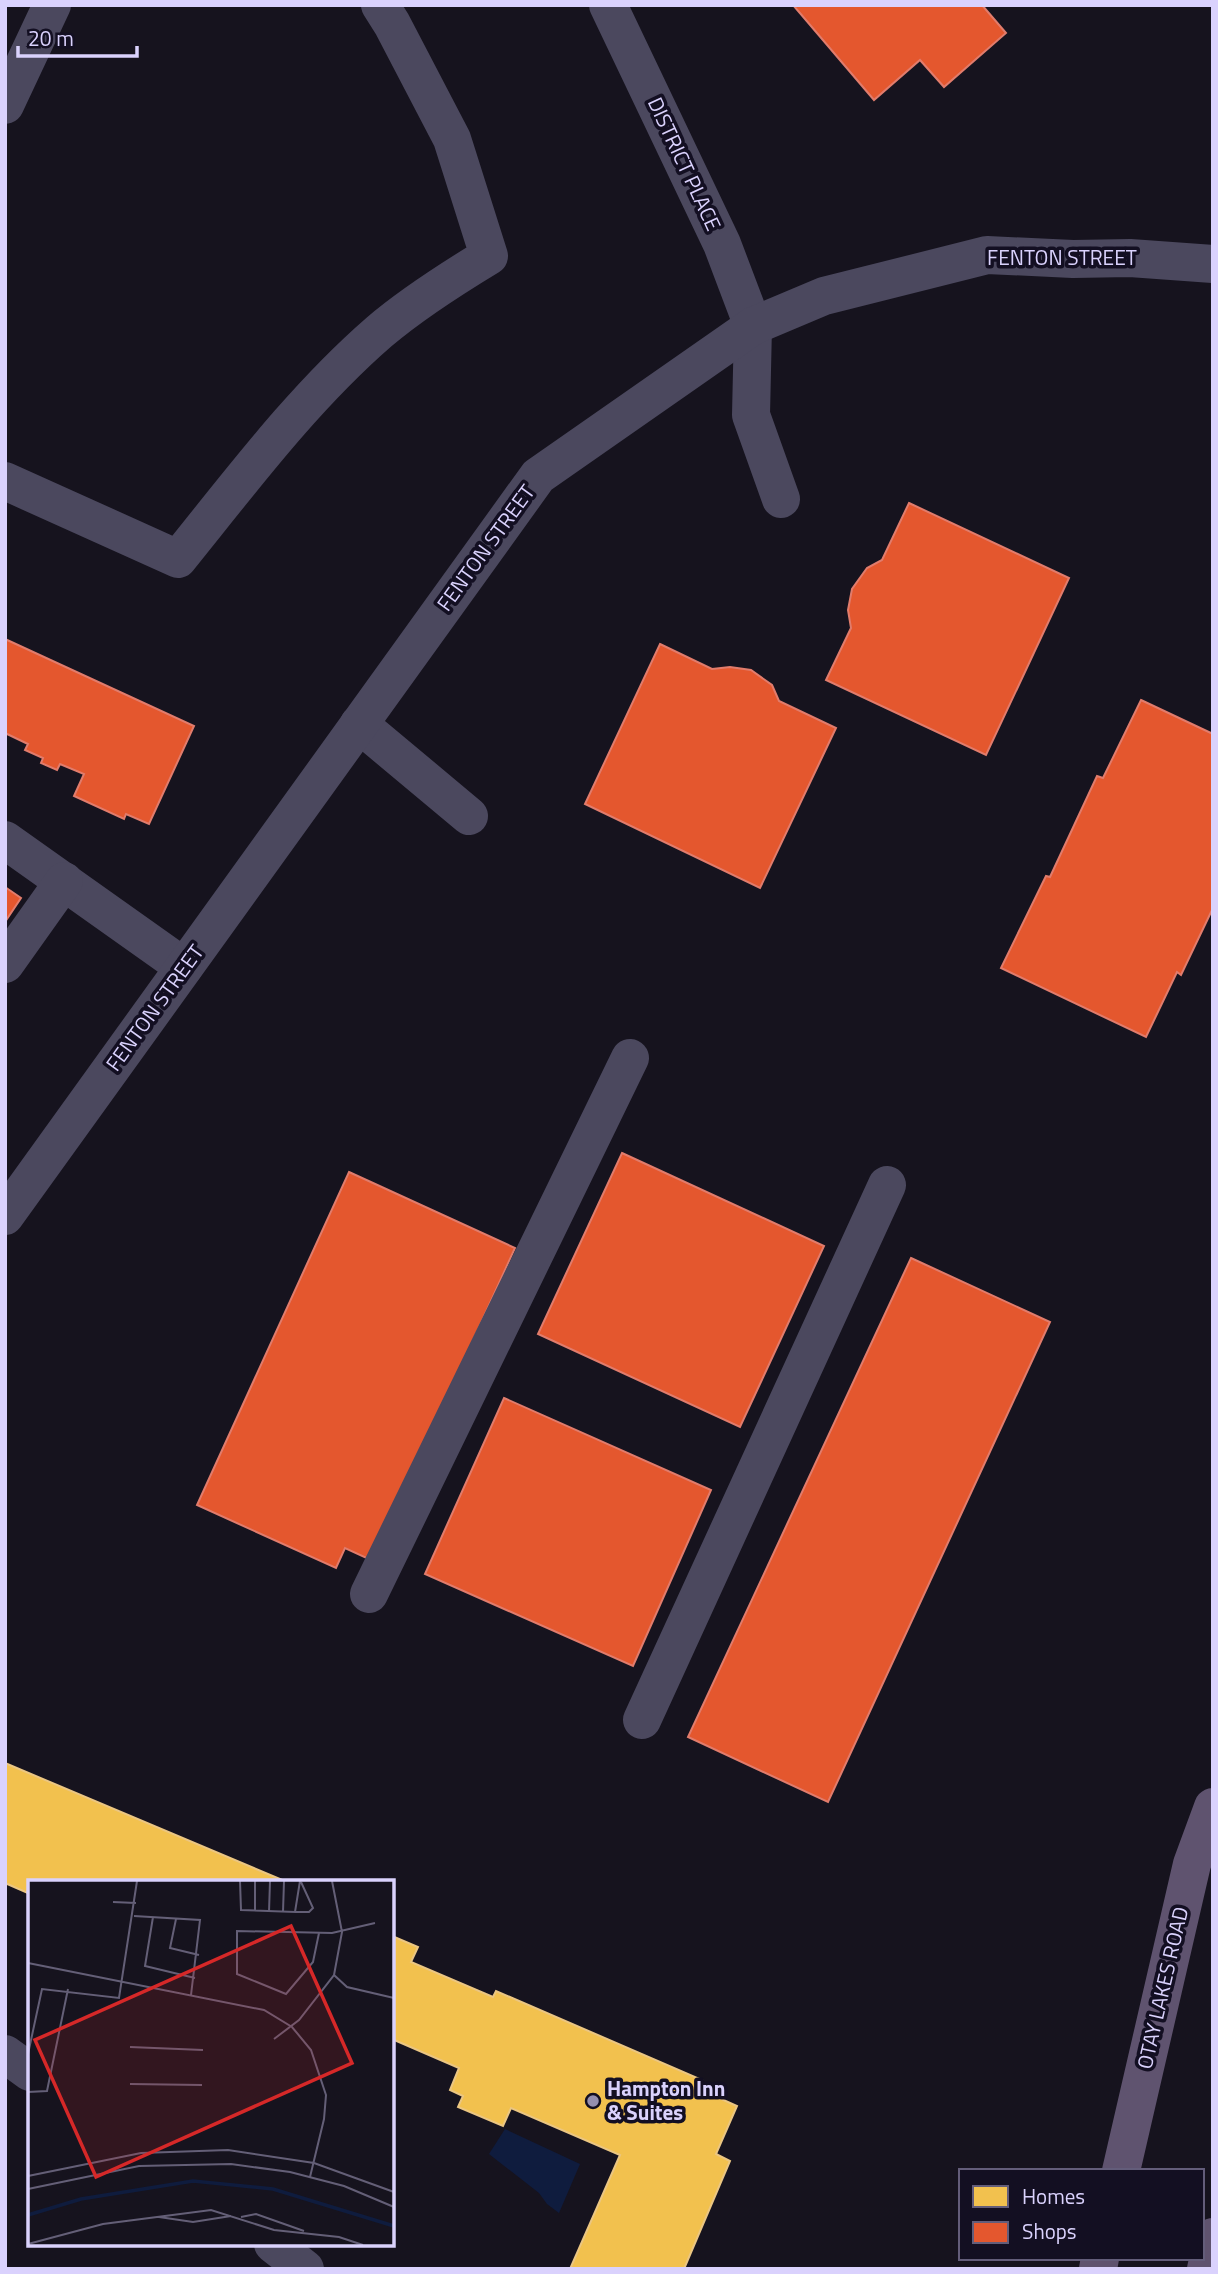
<svg xmlns="http://www.w3.org/2000/svg" width="1218" height="2274" viewBox="0 0 1218 2274" font-family="'Titillium Web',sans-serif">
	<style>
		.water { fill: #0f1c3e }
		.homes { fill: #f2c14e; stroke: #ebc682; stroke-width: 2 }
		.shops { fill: #e4572e; stroke: #e17c6c; stroke-width: 2 }
		.lines { fill: none; stroke-linecap: round; stroke-linejoin: round }
		.minor { stroke: #4b485e; stroke-width: 38 }
		.major { stroke: #5f536f; stroke-width: 38 }
		.poi-dot { fill: #958faf; stroke: #130f22; stroke-width: 2.5 }
		.labels { text-anchor: middle; stroke-width: 7; stroke-linejoin: round; paint-order: stroke }
		.street-label { font-size: 21px; fill: #dad2fd; stroke: #130f22 }
		.poi-label { font-size: 21px; font-weight: bold; fill: #dad2fd; stroke: #130f22; text-anchor: start }
		.inset-river { fill: none; stroke: #0f1c3e; stroke-width: 3.5 }
		.inset-road { fill: none; stroke: #645f77; stroke-width: 2 }
		.view { fill: #d62828; fill-opacity: 0.15; stroke: #d62828; stroke-width: 3.5 }
		.inset-edge { fill: none; stroke: #dad2fd; stroke-width: 3.5 }
	</style>
	<rect width="100%" height="100%" fill="#16131e"/>
	<!-- water -->
	<polygon class="water" points="505,2129 580,2164 559,2213 547,2204 539,2193 489,2154"/>
	<!-- homes -->
	<g class="homes">
		<polygon points="5,1763 287,1882 30,1882 30,1894 5,1883"/>
		<polygon points="392,1936 418,1947 411,1962 493,1997 496,1991 702,2080 699,2089 737,2106 716,2154 730,2161 684,2269 570,2269 620,2155 511,2108 503,2126 458,2107 463,2096 450,2090 459,2068 392,2039"/>
	</g>
	<!-- shops -->
	<g class="shops">
		<polygon points="793,5 982,5 1006,33 944,87 920,60 874,100"/>
		<polygon points="909,503 1069,578 986,755 826,680 851,628 848,610 852,589 867,568 882,560"/>
		<polygon points="5,639 194,726 149,824 126,814 124,819 74,796 84,774 60,764 57,770 41,763 43,758 25,750 28,744 5,733"/>
		<polygon points="660,644 712,669 730,667 751,670 772,685 779,701 836,728 760,888 585,804"/>
		<polygon points="1141,700 1213,734 1213,908 1181,975 1177,972 1146,1037 1001,968 1046,876 1050,877 1097,776 1103,778"/>
		<polygon points="5,887 21,898 5,922"/>
		<polygon points="622,1153 824,1246 740,1427 538,1334"/>
		<polygon points="349,1172 515,1248 373,1561 345,1548 336,1568 197,1505"/>
		<polygon points="911,1258 1050,1322 828,1802 688,1737"/>
		<polygon points="504,1398 711,1490 633,1666 425,1574"/>
	</g>
	<g class="lines">
		<!-- minor -->
		<g class="minor">
			<polyline points="608,5 722,244 753,326 751,415 781,499"/>
			<polyline points="5,105 52,5"/>
			<path d="M5,481L178,559C241,481 303,398 379,332C413,303 451,279 489,256L452,139L392,24L380,5"/>
			<polyline points="359,724 469,816"/>
			<polyline points="5,840 184,967"/>
			<polyline points="5,964 64,881"/>
			<polyline points="5,1216 538,476 753,326 824,296 987,255 1073,259 1130,258 1213,264"/>
			<polyline points="369,1594 630,1058"/>
			<polyline points="642,1720 887,1185"/>
			<polyline points="5,2054 30,2072"/>
			<polyline points="273,2244 305,2269"/>
		</g>
		<!-- major -->
		<g class="major">
			<polyline points="1121,2171 1192,1864 1213,1807"/>
			<polyline points="1098,2269 1100,2258"/>
			<polyline points="1206,2269 1213,2237"/>
		</g>
	</g>
	<!-- markers -->
	<circle class="poi-dot" cx="593" cy="2101" r="7"/>
	<g class="labels">
		<!-- street labels -->
		<g class="street-label">
			<text transform="translate(684 164) rotate(65)" y="7">DISTRICT PLACE</text>
			<text x="1062" y="265">FENTON STREET</text>
			<text transform="translate(486 548) rotate(-54)" y="7">FENTON STREET</text>
			<text transform="translate(155 1008) rotate(-54)" y="7">FENTON STREET</text>
			<text transform="translate(1163 1988) rotate(-77)" y="7">OTAY LAKES ROAD</text>
		</g>
		<!-- poi labels -->
		<g class="poi-label">
			<text x="607" y="2096">Hampton Inn<tspan x="607" dy="24">&amp; Suites</tspan></text>
		</g>
	</g>
	<!-- overview -->
	<g transform="translate(28 1880)">
		<rect width="366" height="366" fill="#16131e"/>
		<path class="inset-river" d="M0,335L53,319L165,301L245,309L366,346"/>
		<path class="inset-road" d="M212,1L213,30L267,32L272,1M85,22L108,23M227,31V1M241,32L242,1M255,32L256,1M267,32H281L285,28L273,2M106,36L172,40L163,115M125,37L117,86L167,98M148,39L142,68L171,75M291,53L285,82L258,114L209,94V51L304,53L347,43M0,83L236,130L264,147L283,170L298,215L296,239L282,297M306,95L319,107L366,118M246,159L271,140L306,95L314,52L304,1M102,167L175,170M0,174L14,109L91,118L109,1M102,204L174,205M0,212L19,211L40,109M0,296L113,273L200,270L286,283L366,312M0,309L111,286L203,284L262,292L316,306L366,327M131,337L165,342L203,336M213,337L228,334L276,351M0,364L75,344L183,330L246,350L311,357L335,365"/>
		<path class="view" d="M263,46L324,183L68,297L7,160Z"/>
		<rect width="366" height="366" class="inset-edge"/>
	</g>
	<!-- border -->
	<rect width="1218" height="2274" fill="none" stroke="#dad2fd" stroke-width="14"/>
	<!-- legend -->
	<rect x="959" y="2169" width="245" height="91" fill="#130f22" stroke="#635d7a" stroke-width="2"/>
	<rect x="973" y="2186" width="35" height="21" fill="#f2c14e" stroke="#635d7a" stroke-width="2"/>
	<text x="1022" y="2204" font-size="21" fill="#dad2fd">Homes</text>
	<rect x="973" y="2222" width="35" height="21" fill="#e4572e" stroke="#635d7a" stroke-width="2"/>
	<text x="1022" y="2239" font-size="21" fill="#dad2fd">Shops</text>
	<!-- scale -->
	<path d="M18 46v10h119v-10" fill="none" stroke="#dad2fd" stroke-width="3.5"/>
	<text x="28" y="46" font-size="21" fill="#dad2fd" stroke="#130f22" stroke-width="5" paint-order="stroke">20 m</text>
</svg>
